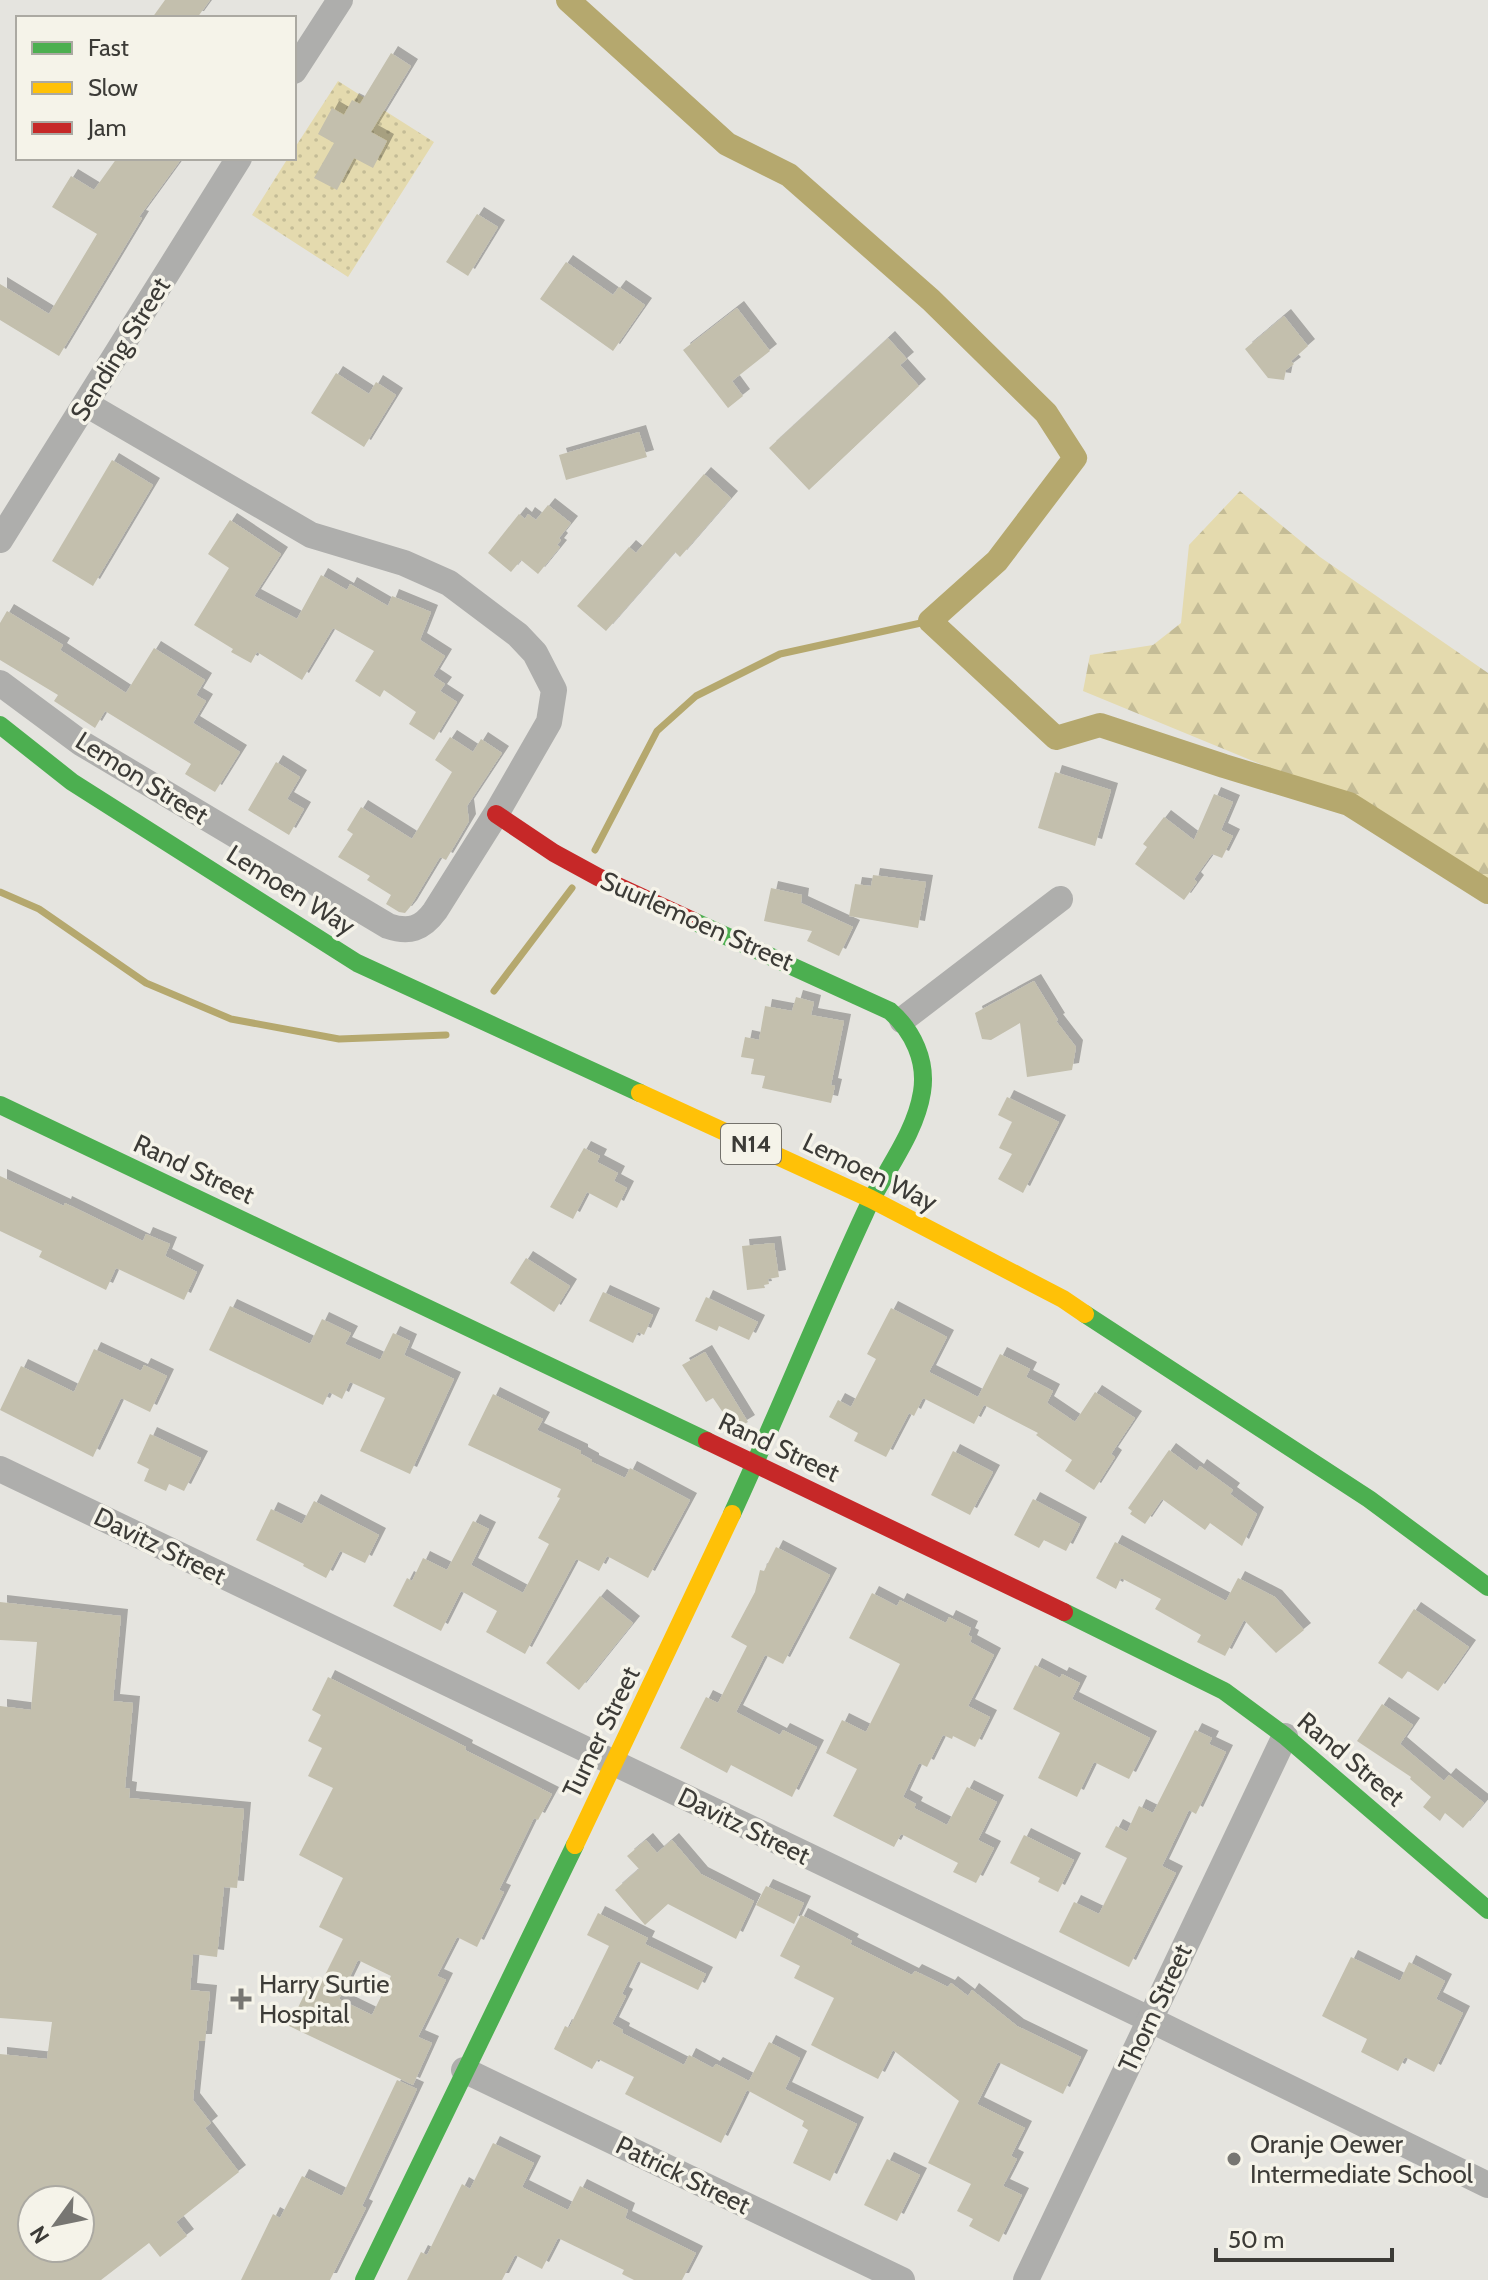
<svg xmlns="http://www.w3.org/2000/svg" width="1488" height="2280" viewBox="0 0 1488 2280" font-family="Cabin,sans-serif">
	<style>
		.green { fill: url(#green-dots) }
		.forest { fill: url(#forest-firs) }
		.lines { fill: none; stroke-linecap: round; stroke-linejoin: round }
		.stream { stroke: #b5a86e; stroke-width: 7 }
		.canal { stroke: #b5a86e; stroke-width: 24 }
		.building { fill: #c3bfad; fill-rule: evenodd; filter: url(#shadow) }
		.street { stroke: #aeaeac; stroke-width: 26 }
		.fast { stroke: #4caf50; stroke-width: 18 }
		.slow { stroke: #ffc107; stroke-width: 18 }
		.jam { stroke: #c62828; stroke-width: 18 }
		.poi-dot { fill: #777672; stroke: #f5f3e9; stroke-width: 3 }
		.labels { text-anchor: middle; stroke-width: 7; stroke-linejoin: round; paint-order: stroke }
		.shield { fill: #f5f3e9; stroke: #74726c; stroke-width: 2 }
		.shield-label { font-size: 24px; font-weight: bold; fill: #3c3b37 }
		.street-label { font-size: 26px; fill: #3c3b37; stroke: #f5f3e9 }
		.poi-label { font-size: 26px; fill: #3c3b37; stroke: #f5f3e9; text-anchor: start }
	</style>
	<defs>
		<pattern id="green-dots" width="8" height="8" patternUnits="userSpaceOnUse" patternTransform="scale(2)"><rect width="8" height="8" fill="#e4daae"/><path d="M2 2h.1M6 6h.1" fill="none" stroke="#c4bc96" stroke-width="1.8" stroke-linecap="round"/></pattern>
		<pattern id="forest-firs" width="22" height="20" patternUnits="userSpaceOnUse" patternTransform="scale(2)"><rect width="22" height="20" fill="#e4daae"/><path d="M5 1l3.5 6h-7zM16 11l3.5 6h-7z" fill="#c4bc96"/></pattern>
		<filter id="shadow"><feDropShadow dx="7" dy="-7" stdDeviation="0" flood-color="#0004"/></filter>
	</defs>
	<rect width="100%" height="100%" fill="#e5e4df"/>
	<!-- green -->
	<polygon class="green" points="338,81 434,142 348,277 252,215 288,158 294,158 294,149"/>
	<!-- forest -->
	<polygon class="forest" points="1240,491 1320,557 1488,673 1488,884 1333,794 1083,691 1090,655 1153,645 1181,623 1189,545"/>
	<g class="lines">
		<!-- stream -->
		<g class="stream">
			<polyline points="595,850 657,731 696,696 780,654 930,621"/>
			<polyline points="0,892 39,909 146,983 231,1019 339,1039 446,1035"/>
			<polyline points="494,991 572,888"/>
		</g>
		<!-- canal -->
		<polyline class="canal" points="568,0 727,144 789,175 931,300 1046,413 1075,458 997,561 930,621 1056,738 1100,725 1224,766 1349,804 1488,892"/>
	</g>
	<!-- building -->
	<g class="building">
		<polygon points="165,0 210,0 197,18 152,18"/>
		<polygon points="391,53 411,66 371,132 387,141 373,168 354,158 337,190 314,178 334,143 318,134 332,108 344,115 352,100 360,104"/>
		<polygon points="117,158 182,158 139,217 142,218 59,356 0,320 0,284 49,314 97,234 52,207 71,176 94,190"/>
		<polygon points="477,214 498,227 468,276 446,262"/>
		<polygon points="566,262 613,295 619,287 645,305 613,351 540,299"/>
		<polygon points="737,308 770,351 732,381 743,396 728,408 683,350"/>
		<polygon points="1284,316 1308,346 1291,361 1294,364 1286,370 1284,380 1268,378 1245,349"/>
		<polygon points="888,338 907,359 900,365 919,386 809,490 769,448"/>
		<polygon points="336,373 369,394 376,382 396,395 364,447 311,413"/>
		<polygon points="639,432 647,457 566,480 559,455"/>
		<polygon points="112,460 153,485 93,586 52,561"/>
		<polygon points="704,474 731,498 680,557 675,552 606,631 577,606 629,547 636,553"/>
		<polygon points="548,505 571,523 559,538 561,540 557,545 560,547 538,574 521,560 511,572 488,553 519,514 525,519 528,514 536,520"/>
		<polygon points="230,520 281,554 254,596 297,619 321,575 347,590 350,584 388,606 392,596 431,612 420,640 445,656 433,676 445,684 440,691 457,702 434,740 409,724 416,712 384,690 380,697 355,681 374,651 333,628 302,680 257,652 251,663 231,652 233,649 194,625 229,568 208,554"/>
		<polygon points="7,611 63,645 60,650 126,693 154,648 205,680 196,695 206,701 193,723 240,752 215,792 185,774 191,764 105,711 95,728 54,701 58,695 0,660 0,623"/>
		<polygon points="450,737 473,752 481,739 502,753 467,806 469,821 446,860 440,857 410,907 405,913 399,912 386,904 391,895 367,880 370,876 338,857 353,834 347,830 361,807 412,839 452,772 435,760"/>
		<polygon points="276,762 300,777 287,799 304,809 289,835 248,810"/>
		<polygon points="1055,772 1111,790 1095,846 1038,828"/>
		<polygon points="1214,794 1233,802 1221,830 1233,836 1222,858 1212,854 1194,879 1197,882 1184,900 1135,864 1147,847 1143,844 1164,817 1194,840"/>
		<polygon points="873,875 926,882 918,928 849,916 855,884 871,886"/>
		<polygon points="771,888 802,895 801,903 853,927 839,956 807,941 812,931 764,921"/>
		<polygon points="1034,981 1058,1020 1056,1021 1076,1047 1072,1070 1027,1077 1020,1023 991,1040 982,1039 975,1013"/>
		<polygon points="796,997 814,1002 811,1015 844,1021 831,1085 835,1086 831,1103 762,1088 765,1076 751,1074 754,1059 741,1057 745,1037 759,1040 765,1006 792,1011"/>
		<polygon points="1007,1097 1059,1122 1023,1193 998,1179 1012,1154 999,1148 1012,1122 998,1115"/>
		<polygon points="584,1148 600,1156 597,1162 618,1173 614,1181 627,1188 617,1208 587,1192 573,1219 550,1207"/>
		<polygon points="0,1176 64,1206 65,1203 143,1241 146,1234 170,1244 165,1256 197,1272 184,1300 116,1268 106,1290 39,1257 42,1251 0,1231"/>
		<polygon points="774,1243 779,1277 768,1279 769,1284 764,1285 765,1288 747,1290 742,1246"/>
		<polygon points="526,1258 570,1286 554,1312 510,1283"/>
		<polygon points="603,1292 653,1315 644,1335 638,1332 633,1343 589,1321"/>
		<polygon points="706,1297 758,1322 749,1340 719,1326 717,1331 695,1321"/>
		<polygon points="230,1306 310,1344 322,1319 351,1333 345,1344 380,1360 393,1333 410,1341 404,1355 454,1379 410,1474 360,1451 385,1398 350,1382 342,1399 329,1392 323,1405 209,1350"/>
		<polygon points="891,1308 947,1337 929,1372 978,1397 1000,1354 1030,1369 1026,1377 1053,1391 1047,1403 1075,1422 1095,1392 1135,1418 1111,1454 1115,1457 1094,1490 1065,1471 1072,1460 1036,1435 1038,1433 984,1405 974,1424 923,1398 914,1416 909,1413 886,1457 854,1441 858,1433 829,1417 838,1400 851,1407 876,1359 867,1354"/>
		<polygon points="94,1349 141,1371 144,1365 167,1376 150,1412 121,1398 93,1457 0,1410 21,1366 74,1392"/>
		<polygon points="705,1352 748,1422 735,1430 713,1398 706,1402 682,1365"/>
		<polygon points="493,1394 543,1419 537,1430 581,1451 581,1454 592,1460 592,1462 625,1478 630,1468 690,1500 648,1578 607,1556 599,1571 576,1559 525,1654 486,1632 497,1611 461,1591 441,1631 393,1606 407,1578 412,1581 423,1558 447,1570 473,1521 489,1529 471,1565 523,1593 549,1544 538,1538 560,1498 557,1497 561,1489 468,1445"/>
		<polygon points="150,1434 201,1458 184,1491 169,1484 166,1491 144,1481 149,1469 137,1463"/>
		<polygon points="1169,1450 1197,1471 1200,1466 1233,1490 1230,1494 1257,1514 1242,1546 1210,1523 1205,1530 1162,1499 1145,1524 1130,1514 1132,1511 1128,1508"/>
		<polygon points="953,1451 993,1472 970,1515 931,1495"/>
		<polygon points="1033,1499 1080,1524 1066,1551 1044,1540 1039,1548 1014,1535"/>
		<polygon points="314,1501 379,1535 365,1563 340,1551 326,1578 303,1566 304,1564 256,1540 271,1509 302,1524"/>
		<polygon points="1115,1542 1226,1601 1238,1578 1275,1597 1304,1630 1276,1653 1244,1620 1225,1656 1197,1642 1201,1635 1155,1609 1161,1599 1121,1578 1116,1589 1096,1578"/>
		<polygon points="776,1547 830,1575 783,1664 765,1655 736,1712 780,1735 783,1730 817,1747 792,1797 731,1765 727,1773 680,1748 706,1697 718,1703 747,1646 731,1637 755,1592 760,1570 764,1571"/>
		<polygon points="872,1593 897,1606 900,1600 946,1623 949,1617 971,1628 968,1635 972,1637 970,1642 994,1655 968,1706 990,1717 975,1747 953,1736 952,1739 943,1735 927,1767 919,1763 903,1797 916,1804 914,1808 947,1825 967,1787 997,1802 978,1840 994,1848 976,1883 953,1872 958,1863 901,1834 894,1847 833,1816 857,1769 826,1753 842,1720 866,1732 900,1664 849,1638"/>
		<polygon points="600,1596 633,1623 579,1690 546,1663"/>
		<path d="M0,1602L121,1616L113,1701L133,1703L125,1788L130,1789L129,1798L244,1809L237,1888L224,1887L217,1957L193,1954L190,1990L210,1992L205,2041H199L193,2100L211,2123L205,2128L239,2172L176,2222L187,2236L160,2257L149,2243L101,2280H0V2054L47,2059L52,2022L0,2018V1706L31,1710L37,1642L0,1640ZM32,2200H80V2248H32Z"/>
		<polygon points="1414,1609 1469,1647 1438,1691 1408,1671 1402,1679 1378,1663"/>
		<polygon points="1035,1665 1060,1678 1062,1674 1080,1683 1072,1699 1150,1738 1129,1779 1094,1762 1077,1797 1038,1778 1060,1733 1013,1709"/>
		<path d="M328,1677L466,1747L465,1750L552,1794L538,1820L534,1818L499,1890L504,1892L477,1947L457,1937L437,1976L446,1980L418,2037L432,2043L413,2085L289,2026L309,1985L318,1989L343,1939L319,1927L343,1878L299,1855L333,1788L308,1776L322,1748L308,1741L321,1715L312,1710ZM358,1960L391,1976L372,2015L339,1999Z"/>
		<polygon points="1382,1704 1413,1725 1400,1744 1444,1781 1449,1775 1484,1803 1463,1828 1445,1813 1440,1821 1423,1807 1431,1797 1410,1779 1411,1777 1357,1741"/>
		<polygon points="1195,1730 1212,1738 1209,1744 1226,1752 1196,1814 1189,1810 1162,1866 1176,1873 1129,1967 1059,1932 1074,1902 1099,1914 1127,1858 1105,1847 1116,1826 1127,1832 1139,1806 1153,1813"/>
		<polygon points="1024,1835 1074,1860 1058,1892 1038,1882 1040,1878 1010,1863"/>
		<polygon points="646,1840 657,1853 672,1840 701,1874 754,1901 736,1939 668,1904 645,1925 615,1890 639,1869 627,1856"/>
		<polygon points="766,1886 804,1903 794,1924 756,1905"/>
		<polygon points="598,1913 648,1938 645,1944 706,1974 698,1990 638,1961 622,1994 626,1996 612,2024 623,2030 622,2033 684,2065 689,2055 713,2068 716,2064 749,2081 769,2042 800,2058 785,2089 857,2124 830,2181 793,2163 808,2130 802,2126 804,2121 747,2090 721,2143 625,2094 634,2077 598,2059 592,2069 554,2049 565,2026 569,2028 609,1946 587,1935"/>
		<polygon points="801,1915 852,1941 850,1944 912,1975 915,1971 948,1987 951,1983 968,1996 972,1990 1017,2026 1081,2057 1063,2094 998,2062 977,2104 1025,2128 1011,2156 1017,2159 1003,2186 1022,2195 999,2242 969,2226 973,2219 957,2211 971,2184 928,2163 959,2101 893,2050 878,2079 811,2045 834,1998 794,1978 800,1966 780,1956"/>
		<polygon points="1351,1957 1400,1981 1409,1962 1445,1981 1436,1999 1463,2013 1434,2072 1405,2057 1398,2071 1361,2052 1367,2039 1322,2016"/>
		<polygon points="397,2080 417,2089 362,2206 366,2208 330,2280 241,2280 273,2214 280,2218 302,2176 342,2196"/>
		<polygon points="493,2143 534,2163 522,2187 568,2210 580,2186 628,2210 625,2218 696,2253 682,2280 634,2280 622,2274 624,2270 558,2238 542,2269 515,2255 502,2280 407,2280 421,2252 427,2255 462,2184 470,2189"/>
		<polygon points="887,2159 920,2175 897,2221 864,2205"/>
	</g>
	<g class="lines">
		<!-- street -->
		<g class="street">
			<polyline points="294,71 340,0"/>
			<polyline points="0,540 239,158"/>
			<path d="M0,683L81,743L388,926C409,933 422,929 435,911L496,814L549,722L554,690L535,653L518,635L449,583L404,563L311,535L86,404"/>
			<polyline points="902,1020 1060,899"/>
			<polyline points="0,1469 1149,2019 1488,2185"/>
			<polyline points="464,2070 902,2280"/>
			<polyline points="1026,2280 1285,1736"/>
		</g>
		<!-- fast -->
		<g class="fast">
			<polyline points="0,725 72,782 357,963 640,1093"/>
			<path d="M693,921L890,1011C913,1031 927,1061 922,1092C915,1136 883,1173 865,1213C819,1312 778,1414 732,1514"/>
			<polyline points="0,1105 707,1441"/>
			<polyline points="1085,1314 1369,1499 1488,1587"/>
			<polyline points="1064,1612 1224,1691 1285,1736 1488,1910"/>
			<polyline points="364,2280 575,1845"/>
		</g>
		<!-- slow -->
		<g class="slow">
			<polyline points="640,1093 871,1199 1063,1299 1085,1314"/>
			<polyline points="575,1845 732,1514"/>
		</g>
		<!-- jam -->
		<g class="jam">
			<polyline points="496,814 554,853 598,877 693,921"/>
			<polyline points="707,1441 1064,1612"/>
		</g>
	</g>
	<!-- markers -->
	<g class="poi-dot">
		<path d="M237 1987h8v8h8v8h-8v8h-8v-8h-8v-8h8z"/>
		<circle cx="1234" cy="2159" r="8"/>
	</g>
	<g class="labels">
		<!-- shield labels -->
		<rect class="shield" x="721" y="1124" width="60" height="40" rx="6"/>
		<g class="shield-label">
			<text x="751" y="1152">N14</text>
		</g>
		<!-- street labels -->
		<g class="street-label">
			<text transform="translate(120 349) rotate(-58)" y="9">Sending Street</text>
			<text transform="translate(142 778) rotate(32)" y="9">Lemon Street</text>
			<text transform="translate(291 890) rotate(32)" y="9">Lemoen Way</text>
			<text transform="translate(697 921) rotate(24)" y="9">Suurlemoen Street</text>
			<text transform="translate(194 1169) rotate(25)" y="9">Rand Street</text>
			<text transform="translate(870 1172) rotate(26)" y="9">Lemoen Way</text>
			<text transform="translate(779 1447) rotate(25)" y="9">Rand Street</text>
			<text transform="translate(160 1546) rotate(26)" y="9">Davitz Street</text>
			<text transform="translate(601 1732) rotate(-64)" y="9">Turner Street</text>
			<text transform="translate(1351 1759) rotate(40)" y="9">Rand Street</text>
			<text transform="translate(744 1826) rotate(26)" y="9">Davitz Street</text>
			<text transform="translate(1155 2008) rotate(-65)" y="9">Thorn Street</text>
			<text transform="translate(683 2175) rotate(26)" y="9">Patrick Street</text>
		</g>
		<!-- poi labels -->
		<g class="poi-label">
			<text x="259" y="1993">Harry Surtie<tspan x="259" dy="30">Hospital</tspan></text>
			<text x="1250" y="2153">Oranje Oewer<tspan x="1250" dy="30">Intermediate School</tspan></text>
		</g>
	</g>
	<!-- legend -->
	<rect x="16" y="16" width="280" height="144" fill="#f5f3e9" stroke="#aba9a2" stroke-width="2"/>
	<rect x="32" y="42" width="40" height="12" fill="#4caf50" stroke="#aba9a2" stroke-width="2"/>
	<text x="88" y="56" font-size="24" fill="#3c3b37">Fast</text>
	<rect x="32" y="82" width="40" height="12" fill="#ffc107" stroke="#aba9a2" stroke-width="2"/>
	<text x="88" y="96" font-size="24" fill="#3c3b37">Slow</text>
	<rect x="32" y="122" width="40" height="12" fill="#c62828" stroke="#aba9a2" stroke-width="2"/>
	<text x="88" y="136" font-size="24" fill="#3c3b37">Jam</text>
	<!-- north arrow -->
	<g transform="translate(56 2224) rotate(237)"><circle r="38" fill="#f5f3e9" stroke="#aba9a2" stroke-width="2"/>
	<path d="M0-6L14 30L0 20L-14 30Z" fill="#777672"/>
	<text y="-12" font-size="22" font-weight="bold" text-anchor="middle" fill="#3c3b37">N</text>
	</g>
	<!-- scale -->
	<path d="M1216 2248v12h176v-12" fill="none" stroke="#3c3b37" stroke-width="4"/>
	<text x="1228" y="2248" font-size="24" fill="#3c3b37" stroke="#f5f3e9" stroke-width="6" paint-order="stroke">50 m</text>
</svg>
